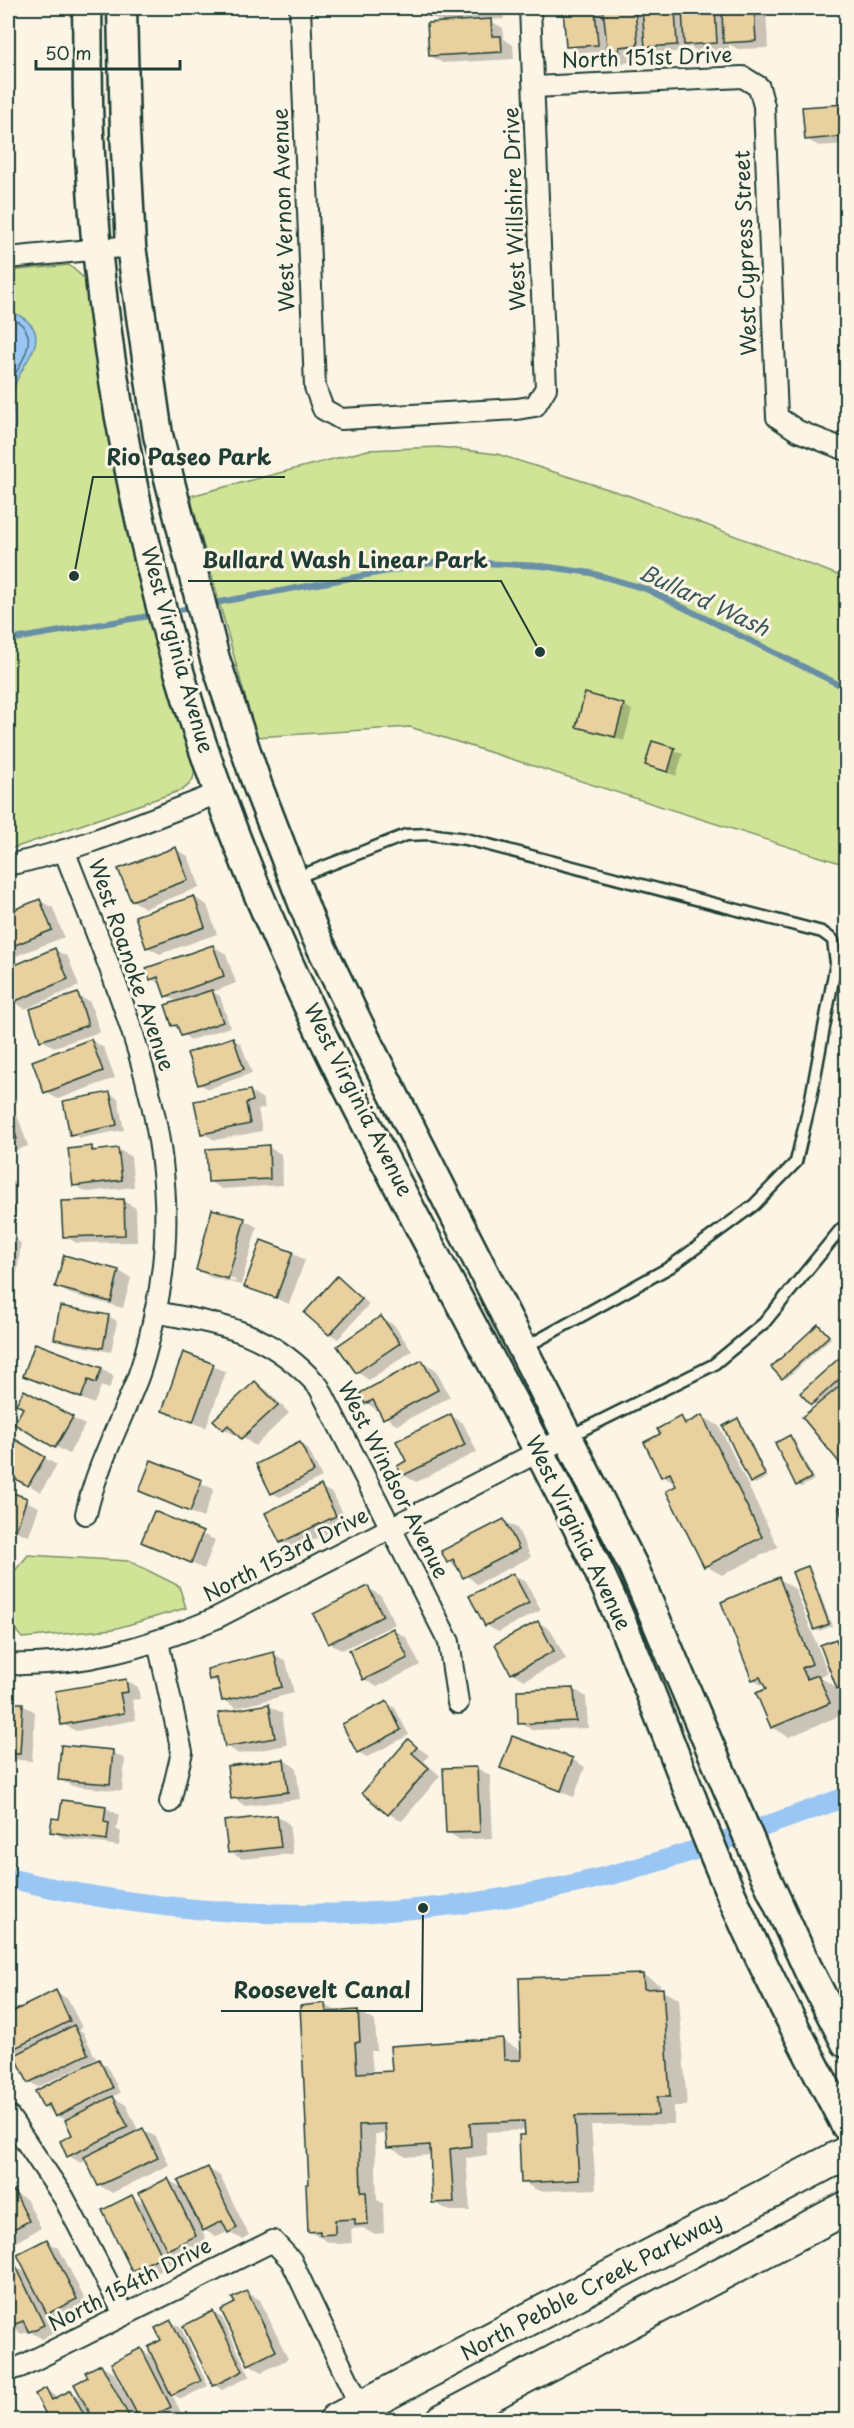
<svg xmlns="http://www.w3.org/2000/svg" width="854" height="2428" viewBox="0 0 854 2428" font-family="'Playpen Sans',sans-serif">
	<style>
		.green { fill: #d0e397; stroke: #789066; stroke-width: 1.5 }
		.water { fill: #9ac6f4; stroke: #698fa7; stroke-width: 1.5 }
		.shadow { fill: #0003; fill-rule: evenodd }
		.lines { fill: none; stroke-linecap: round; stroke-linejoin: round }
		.shore { stroke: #507481; stroke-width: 1.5 }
		.stream { stroke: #698fa7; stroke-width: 6 }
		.canal { stroke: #9ac6f4; stroke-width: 20 }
		.building { fill: #e9d09f; stroke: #1f3d34; stroke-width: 1.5 }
		.lane-casing { stroke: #1f3d34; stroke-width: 15 }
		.street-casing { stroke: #1f3d34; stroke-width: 24 }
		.secondary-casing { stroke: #1f3d34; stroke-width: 33 }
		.primary-casing { stroke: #1f3d34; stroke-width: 36 }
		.lane { stroke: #fcf5e5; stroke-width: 10 }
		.street { stroke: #fcf5e5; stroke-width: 20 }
		.secondary { stroke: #fcf5e5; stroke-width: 28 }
		.primary { stroke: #fcf5e5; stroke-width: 32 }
		.labels { text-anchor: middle; stroke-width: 6; stroke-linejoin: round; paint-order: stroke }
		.street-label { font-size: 21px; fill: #1f3d34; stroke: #fcf5e5 }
		.water-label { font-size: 22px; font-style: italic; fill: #38585a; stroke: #fcf5e5 }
		.leader { fill: none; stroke: #1f3d34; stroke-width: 2 }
		.callout-dot { fill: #1f3d34; stroke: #fcf5e5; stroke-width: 2 }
		.callout-label { font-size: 22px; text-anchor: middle; font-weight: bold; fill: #1f3d34; stroke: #fcf5e5; stroke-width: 6; stroke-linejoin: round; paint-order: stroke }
	</style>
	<rect width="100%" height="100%" fill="#fcf5e5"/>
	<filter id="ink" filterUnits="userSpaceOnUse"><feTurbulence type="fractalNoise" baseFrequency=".0167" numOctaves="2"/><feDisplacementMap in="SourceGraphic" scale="12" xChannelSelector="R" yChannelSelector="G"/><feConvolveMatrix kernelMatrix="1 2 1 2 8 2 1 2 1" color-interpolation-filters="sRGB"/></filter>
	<g filter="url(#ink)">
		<!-- green -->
		<g class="green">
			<path d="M69,265L85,279L89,294L195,762C195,776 194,783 182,790L8,850V271Z"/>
			<polygon points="439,447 497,454 630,496 846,578 846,865 410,727 256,737 190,496 368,450"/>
			<path d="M28,1555L129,1561L179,1586L186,1608L114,1629L22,1638C9,1626 5,1596 10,1579C13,1571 23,1562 28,1555Z"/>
		</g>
		<!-- water -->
		<path class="water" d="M8,310C66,334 16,362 13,394C12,403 15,413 15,422C14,435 10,447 8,459Z"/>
		<!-- shadow -->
		<g class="shadow">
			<polygon points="429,8 503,8 504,19 489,20 503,28 504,39 513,45 514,59 443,63 430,56 444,24 429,15"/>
			<polygon points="564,8 766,8 768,48 738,49 729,44 729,50 698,52 689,46 689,51 659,53 650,48 650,52 631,54 632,62 622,63 609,56 609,51 580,53 567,46"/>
			<polygon points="846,105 846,144 819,146 806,139 804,109"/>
			<polygon points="623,705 632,710 624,741 578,726"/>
			<polygon points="653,743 683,754 676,776 647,765"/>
			<polygon points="175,849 188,856 200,887 145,908 132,900"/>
			<polygon points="194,897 207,905 217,934 160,954 147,947"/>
			<polygon points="40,901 53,908 64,937 8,959 8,914"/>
			<polygon points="213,946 226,954 236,983 213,992 220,996 230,1027 190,1040 173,1025 178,1002 167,996 163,985 151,979"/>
			<polygon points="55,950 68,957 79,986 25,1009 12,1001 8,990 8,969"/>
			<polygon points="77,995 90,1002 100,1032 54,1047 42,1040"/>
			<polygon points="233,1039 241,1044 252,1073 208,1089 200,1084"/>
			<polygon points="91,1040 104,1048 115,1078 58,1099 45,1092"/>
			<polygon points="8,1083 16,1109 8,1111 18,1117 28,1146 8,1153"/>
			<polygon points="250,1091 263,1099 265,1108 258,1109 262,1131 215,1140 202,1133"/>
			<polygon points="110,1094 118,1098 124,1130 80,1138 72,1134"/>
			<polygon points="91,1147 98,1152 118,1149 131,1157 134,1187 87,1192 74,1185"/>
			<polygon points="268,1147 281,1154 283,1185 222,1189 209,1181"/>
			<polygon points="8,1178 15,1182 16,1213 8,1214"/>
			<polygon points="123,1201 136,1208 137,1242 77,1243 64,1236"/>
			<path d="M244,1220L257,1227L241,1285L210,1277L198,1269ZM209,1272L236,1280L235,1282L209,1275Z"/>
			<polygon points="8,1236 21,1243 17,1274 8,1273"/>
			<polygon points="292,1253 305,1260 289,1304 246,1286"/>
			<polygon points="119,1271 131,1278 123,1308 70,1294 57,1287"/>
			<polygon points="338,1278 369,1304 338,1339 330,1334"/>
			<polygon points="108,1316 117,1321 111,1352 64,1343 56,1338"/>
			<polygon points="381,1318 394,1325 412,1351 369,1380 357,1372"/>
			<polygon points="818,1325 831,1338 786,1379 783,1377"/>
			<polygon points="184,1354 226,1372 206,1428 164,1410"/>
			<polygon points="846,1354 846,1378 838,1386 840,1388 846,1382 846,1467 843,1465 817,1407 802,1393"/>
			<polygon points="422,1362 435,1369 450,1397 397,1425 367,1403"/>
			<polygon points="101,1369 114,1376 109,1389 101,1386 94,1404 25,1375"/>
			<polygon points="255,1383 267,1390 289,1413 255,1446 239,1434 237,1436 224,1429"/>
			<polygon points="25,1392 85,1425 69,1454 16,1424 25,1407"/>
			<polygon points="451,1416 463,1423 477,1452 416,1482 403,1475"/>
			<polygon points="702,1416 719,1426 778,1547 722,1575 706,1566 679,1486 662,1476 662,1434 681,1418 690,1423"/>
			<polygon points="738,1420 741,1422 768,1477 755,1484 751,1482"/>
			<polygon points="8,1437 57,1465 41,1492 8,1473"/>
			<polygon points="790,1437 794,1439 814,1480 801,1487 797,1485"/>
			<polygon points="300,1444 308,1449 322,1477 280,1497 272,1493"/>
			<polygon points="152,1462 214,1489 203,1518 140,1490"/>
			<polygon points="321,1487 333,1494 348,1523 294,1550 281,1542"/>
			<polygon points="8,1493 39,1507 29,1536 8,1528"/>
			<polygon points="154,1513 215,1540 204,1569 142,1541"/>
			<polygon points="504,1521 517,1528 531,1557 477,1584 448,1561"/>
			<polygon points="808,1568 811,1570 832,1626 819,1631 815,1629"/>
			<polygon points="513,1574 526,1582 541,1610 498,1632 486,1625"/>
			<polygon points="779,1579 795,1589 828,1673 819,1677 838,1688 836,1641 839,1643 846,1662 846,1688 842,1690 835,1686 846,1713 789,1737 772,1727 768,1690 753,1679"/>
			<polygon points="368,1588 381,1596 395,1624 342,1650 329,1643"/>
			<polygon points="538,1622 551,1630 566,1659 525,1680 512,1673"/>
			<polygon points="393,1630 406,1637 420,1665 377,1687 364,1679"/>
			<polygon points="274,1654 286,1661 294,1693 236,1708 224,1700 220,1684 211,1679"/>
			<polygon points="125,1680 138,1687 140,1699 132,1700 136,1720 76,1731 63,1724"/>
			<polygon points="574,1689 586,1697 588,1728 532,1730 520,1723"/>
			<polygon points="387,1703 395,1708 409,1735 367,1757 358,1752"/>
			<polygon points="8,1704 22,1705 35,1712 32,1761 8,1759"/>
			<polygon points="269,1706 282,1713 287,1745 239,1754 226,1746"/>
			<polygon points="408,1741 429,1755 424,1761 440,1776 402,1821 389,1814"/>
			<polygon points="112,1752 125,1759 122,1791 72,1786 60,1779"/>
			<polygon points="572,1759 585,1767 574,1797 502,1768"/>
			<polygon points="284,1760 296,1768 300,1799 245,1806 233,1798"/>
			<polygon points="477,1768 490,1776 493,1838 460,1840 448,1832 445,1770"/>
			<polygon points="63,1801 106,1808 119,1815 116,1829 121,1832 119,1846 64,1838 51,1831 60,1821"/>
			<polygon points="277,1816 289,1824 293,1854 242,1859 230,1852"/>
			<polygon points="643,1975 660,1985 660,1990 679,1999 687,2106 674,2106 674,2124 591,2125 596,2189 539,2191 522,2182 526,2130 486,2132 487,2155 466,2158 470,2211 450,2211 433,2202 431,2155 406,2157 389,2147 388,2134 375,2134 377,2200 383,2203 384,2233 373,2234 363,2228 351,2229 352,2243 338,2244 326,2241 309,2231 325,2005 338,2012 358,2011 375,2021 377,2051 371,2051 373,2073 394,2072 502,2040 522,2051"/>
			<polygon points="56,1992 68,1999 82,2028 79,2030 83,2032 96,2059 38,2087 30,2082 20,2054 12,2049 8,2039 8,2015"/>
			<polygon points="98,2061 107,2066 120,2093 112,2097 126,2105 139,2132 143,2130 156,2137 169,2165 112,2193 99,2185 87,2160 81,2163 69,2156 74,2136 67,2120 56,2116 44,2106"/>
			<polygon points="208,2168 220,2176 249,2235 242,2239 227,2232 217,2237 200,2228 208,2243 181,2257 167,2249 174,2263 146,2277 134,2270 132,2197 146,2205 168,2180 184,2189"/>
			<polygon points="8,2179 11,2191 27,2200 41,2228 8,2246"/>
			<polygon points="46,2241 59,2248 88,2306 60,2320 46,2312 56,2332 42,2339 29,2331 22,2334 9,2327 8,2269 15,2266 28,2273"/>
			<polygon points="247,2292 260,2300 288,2359 262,2372 249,2364 237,2304"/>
			<polygon points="213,2313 222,2318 250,2376 222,2390 214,2385"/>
			<polygon points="171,2322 180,2326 208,2386 181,2399 172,2394 182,2415 171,2420 51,2420 37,2395 46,2390 60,2398 71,2392 85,2400 90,2377 101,2365 114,2373 121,2387 124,2385 141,2350 155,2358"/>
		</g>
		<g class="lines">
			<!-- shore -->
			<path class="shore" d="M8,316C49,334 17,363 8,391"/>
			<!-- stream -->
			<g class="stream">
				<polyline points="209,604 443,561 542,566 591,573 646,589 846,688"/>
				<polyline points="171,612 193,607"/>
				<polyline points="8,640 155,615"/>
			</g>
			<!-- canal -->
			<path class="canal" d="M8,1878C194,1924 396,1926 583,1882C673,1861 760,1828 846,1797"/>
		</g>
		<!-- building -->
		<g class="building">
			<polygon points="427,8 491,8 492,13 428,16"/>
			<polygon points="563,8 595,8 598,45 566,47"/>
			<polygon points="603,8 635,8 638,45 619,47 620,55 608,56"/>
			<polygon points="642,8 675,8 677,45 645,47"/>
			<polygon points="682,8 715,8 717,43 684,45"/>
			<polygon points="722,8 754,8 756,41 723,43"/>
			<polygon points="491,19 492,36 501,36 502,52 429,56 427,23"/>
			<polygon points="846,104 846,136 805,140 802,107"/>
			<polygon points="585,693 624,704 615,737 576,727"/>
			<polygon points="652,741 675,748 668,772 645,765"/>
			<polygon points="176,847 188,880 131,901 118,869"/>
			<polygon points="194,896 205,927 146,948 135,916"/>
			<polygon points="40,899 52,930 8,948 8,912"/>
			<polygon points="213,945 224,976 165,997 158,977 150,980 146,968"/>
			<polygon points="55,948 68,979 11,1003 8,994 8,968"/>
			<polygon points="212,990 223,1022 181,1036 177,1025 172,1026 165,1005"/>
			<polygon points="78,993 88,1025 40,1041 30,1009"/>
			<polygon points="233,1037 244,1069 198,1085 187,1053"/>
			<polygon points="91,1039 103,1071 44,1093 32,1061"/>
			<polygon points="250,1090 253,1101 246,1103 250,1124 201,1134 194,1101"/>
			<polygon points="110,1092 117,1125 70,1135 63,1101"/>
			<polygon points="8,1113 17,1139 8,1142"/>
			<polygon points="269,1145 270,1179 208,1182 206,1149"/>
			<polygon points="92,1146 92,1151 118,1148 122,1180 73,1186 68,1149"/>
			<polygon points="124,1199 125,1235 63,1237 61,1201"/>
			<polygon points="212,1209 245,1218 228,1279 196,1270"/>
			<polygon points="261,1240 293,1252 276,1298 244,1287"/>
			<polygon points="64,1255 119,1270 111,1302 55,1287"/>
			<polygon points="337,1276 362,1299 329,1335 304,1313"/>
			<polygon points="60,1306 109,1315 103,1348 54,1339"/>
			<polygon points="381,1316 400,1343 356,1373 337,1346"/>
			<polygon points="818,1324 829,1336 782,1379 771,1367"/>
			<polygon points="35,1343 102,1368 96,1383 88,1380 81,1398 23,1376"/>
			<polygon points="183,1352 214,1364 193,1422 162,1411"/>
			<polygon points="846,1352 846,1373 811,1405 800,1393"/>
			<polygon points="422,1360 438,1390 383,1419 373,1400 365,1404 360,1393"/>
			<polygon points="255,1381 278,1405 241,1439 228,1425 223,1430 213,1420"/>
			<polygon points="846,1381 846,1462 842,1466 802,1417"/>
			<polygon points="24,1390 73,1417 55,1448 14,1424 23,1408 16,1404"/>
			<polygon points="451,1414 465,1445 402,1476 397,1466 406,1461 396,1441"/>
			<polygon points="702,1415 762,1537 704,1567 666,1491 676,1486 670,1473 661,1477 644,1442 660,1434 657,1429 681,1416 685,1424"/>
			<polygon points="738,1418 765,1475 750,1483 723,1426"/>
			<polygon points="8,1435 45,1457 28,1486 8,1475"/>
			<polygon points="790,1435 811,1478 796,1486 775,1443"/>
			<polygon points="300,1442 314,1472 271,1494 256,1464"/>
			<polygon points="151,1460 202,1480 190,1512 139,1491"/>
			<polygon points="321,1485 336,1516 280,1543 265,1513"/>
			<polygon points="8,1491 27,1498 16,1530 8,1527"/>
			<polygon points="846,1505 846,1527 839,1508"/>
			<polygon points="154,1511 203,1532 191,1563 141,1542"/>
			<polygon points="504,1519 519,1549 463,1578 453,1559 447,1563 441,1551"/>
			<polygon points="808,1566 829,1624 814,1630 792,1572"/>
			<polygon points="513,1573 529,1603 485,1626 469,1596"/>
			<polygon points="779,1577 812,1664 802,1668 807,1679 818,1675 830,1703 771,1728 756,1693 766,1689 760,1677 752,1680 721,1602"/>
			<polygon points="368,1586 383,1616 328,1644 313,1614"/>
			<polygon points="538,1621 554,1651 511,1674 495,1644"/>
			<polygon points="393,1628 408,1658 363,1680 349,1650"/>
			<polygon points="836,1639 846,1667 846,1685 837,1689 820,1645"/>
			<polygon points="274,1652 282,1687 222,1701 217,1678 209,1680 207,1669"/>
			<polygon points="126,1679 128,1692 120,1693 124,1713 61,1725 55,1691"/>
			<polygon points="574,1688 576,1721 518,1724 517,1690"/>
			<polygon points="387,1701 401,1730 357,1753 342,1724"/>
			<polygon points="8,1703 23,1703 20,1754 8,1754"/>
			<polygon points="269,1704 275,1738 225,1747 218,1713"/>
			<polygon points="512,1736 573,1758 561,1791 500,1768"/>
			<polygon points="408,1739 417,1747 412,1753 429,1768 388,1815 362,1793"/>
			<polygon points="61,1745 113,1750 110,1784 58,1780"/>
			<polygon points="284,1759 288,1792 231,1799 227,1766"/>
			<polygon points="477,1767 480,1832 446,1833 443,1768"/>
			<polygon points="62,1800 106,1806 104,1822 109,1823 107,1840 50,1832 52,1818 59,1819"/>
			<polygon points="277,1815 281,1847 228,1853 224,1821"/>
			<polygon points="643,1974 644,1989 663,1988 670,2097 657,2097 658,2115 575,2116 579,2180 521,2183 519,2135 525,2135 524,2121 470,2123 471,2146 450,2149 454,2202 432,2203 430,2145 387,2148 385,2124 359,2125 361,2192 366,2192 368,2224 355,2225 355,2219 335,2220 335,2234 320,2235 320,2231 308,2232 306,2184 309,2184 300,2006 325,2003 326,2012 358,2010 360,2042 355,2042 357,2073 392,2071 390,2046 503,2038 504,2060 521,2060 519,1978"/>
			<polygon points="56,1990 70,2021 11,2050 8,2043 8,2014"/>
			<polygon points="74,2025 88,2054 28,2083 15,2055"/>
			<polygon points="99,2059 113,2088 55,2117 49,2104 43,2107 35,2091"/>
			<polygon points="113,2096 128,2127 67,2157 60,2141 72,2135 65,2120"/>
			<polygon points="143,2128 158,2158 98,2186 84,2157"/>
			<polygon points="208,2167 237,2228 228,2233 222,2221 203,2231 178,2181"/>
			<polygon points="168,2178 196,2236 167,2250 139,2193"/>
			<polygon points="14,2191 29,2221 8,2232 8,2194"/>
			<polygon points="132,2195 162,2256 132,2271 102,2210"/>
			<polygon points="47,2239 77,2299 47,2314 17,2254"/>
			<polygon points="15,2264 44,2325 29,2332 23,2321 8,2327 8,2267"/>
			<polygon points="247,2291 276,2351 248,2365 221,2310 235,2303 232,2298"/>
			<polygon points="213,2311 243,2371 213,2386 183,2326"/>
			<polygon points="171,2320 201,2381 171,2395 148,2347 161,2340 155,2328"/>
			<polygon points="141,2348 171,2407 144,2420 140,2420 111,2363"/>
			<polygon points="101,2364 131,2420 94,2420 74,2384 88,2377 85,2372"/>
			<polygon points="46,2388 52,2400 71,2390 87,2420 49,2420 35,2394"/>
		</g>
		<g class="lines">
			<!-- lane casing -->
			<g class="lane-casing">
				<g id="lane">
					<polyline points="295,878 406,835 429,834 466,839 822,932 833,940 836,963 811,1098 796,1162 754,1205 670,1267 524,1348"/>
					<polyline points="570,1436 713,1365 764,1323 841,1229 846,1231"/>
				</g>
			</g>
			<!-- street casing -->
			<g class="street-casing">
				<g id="street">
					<polyline points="300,8 315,387 323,409 341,419 517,409 535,406 546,388 530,8"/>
					<polyline points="534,87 743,77 759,87 764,106 777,417 798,431 846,450"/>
					<polyline points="8,258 131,246"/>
					<path d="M64,850C121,998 193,1150 155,1313C150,1337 144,1364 134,1387C117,1429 96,1469 86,1514"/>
					<path d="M8,865C80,850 150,819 219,793"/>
					<path d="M155,1312C225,1325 269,1331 319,1387L449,1642L458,1703"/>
					<polyline points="158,1642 182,1752 170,1802"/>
					<path d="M8,1664C83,1666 145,1648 214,1619L569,1436"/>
					<polyline points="8,2115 64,2198 124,2314"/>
					<polyline points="8,2370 20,2367 273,2241 291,2260 361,2408"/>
				</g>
			</g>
			<!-- secondary casing -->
			<g class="secondary-casing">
				<g id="secondary">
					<path d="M87,8C88,49 87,91 89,133C98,352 144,587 219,793C313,1054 462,1294 585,1542C639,1652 677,1768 725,1880C760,1964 804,2045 846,2126"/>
					<polyline points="122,8 125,131 131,246 158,435 215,659 258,787 315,934 370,1048 633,1566 759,1862 808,1969 846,2043"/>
				</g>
			</g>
			<!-- primary casing -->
			<g class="primary-casing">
				<g id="primary">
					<polyline points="336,2420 846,2153"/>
					<polyline points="443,2420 846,2208"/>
				</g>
			</g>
			<!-- lane -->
			<use href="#lane" class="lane"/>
			<!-- street -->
			<use href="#street" class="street"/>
			<!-- secondary -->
			<use href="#secondary" class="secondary"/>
			<!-- primary -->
			<use href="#primary" class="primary"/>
		</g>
	</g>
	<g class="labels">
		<!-- street labels -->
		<g class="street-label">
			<text transform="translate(647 58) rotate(-2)" y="7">North 151st Drive</text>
			<text transform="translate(515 209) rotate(-92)" y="7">West Willshire Drive</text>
			<text transform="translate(284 210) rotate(-92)" y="7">West Vernon Avenue</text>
			<text transform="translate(746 253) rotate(-92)" y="7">West Cypress Street</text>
			<text transform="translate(177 650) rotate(74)" y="7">West Virginia Avenue</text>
			<text transform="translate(131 965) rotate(71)" y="7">West Roanoke Avenue</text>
			<text transform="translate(358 1100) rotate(63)" y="7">West Virginia Avenue</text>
			<text transform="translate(393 1480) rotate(63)" y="7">West Windsor Avenue</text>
			<text transform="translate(578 1533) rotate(64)" y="7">West Virginia Avenue</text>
			<text transform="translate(286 1555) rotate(-27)" y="7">North 153rd Drive</text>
			<text transform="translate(130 2285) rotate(-27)" y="7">North 154th Drive</text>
			<text transform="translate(591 2287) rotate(-28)" y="7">North Pebble Creek Parkway</text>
		</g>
		<!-- water labels -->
		<g class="water-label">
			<text transform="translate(704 600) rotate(25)" y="8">Bullard Wash</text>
		</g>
	</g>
	<!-- callouts -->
	<path class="leader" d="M74 576L93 477H285M540 652L501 581H188M423 1908L422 2011H221"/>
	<g class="callout-dot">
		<circle cx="74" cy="576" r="6"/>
		<circle cx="540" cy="652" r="6"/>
		<circle cx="423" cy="1908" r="6"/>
	</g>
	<g class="callout-label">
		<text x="189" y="465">Rio Paseo Park</text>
		<text x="345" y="568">Bullard Wash Linear Park</text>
		<text x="322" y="1998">Roosevelt Canal</text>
	</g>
	<!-- margin -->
	<rect width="854" height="2428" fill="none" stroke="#fcf5e5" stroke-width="30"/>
	<rect x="15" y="15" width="824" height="2398" fill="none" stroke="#1f3d34" stroke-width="2" filter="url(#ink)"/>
	<!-- scale -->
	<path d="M36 60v9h144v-9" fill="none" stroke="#1f3d34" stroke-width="3"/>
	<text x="45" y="60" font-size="18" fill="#1f3d34" stroke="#fcf5e5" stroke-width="4.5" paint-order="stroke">50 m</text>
</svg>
